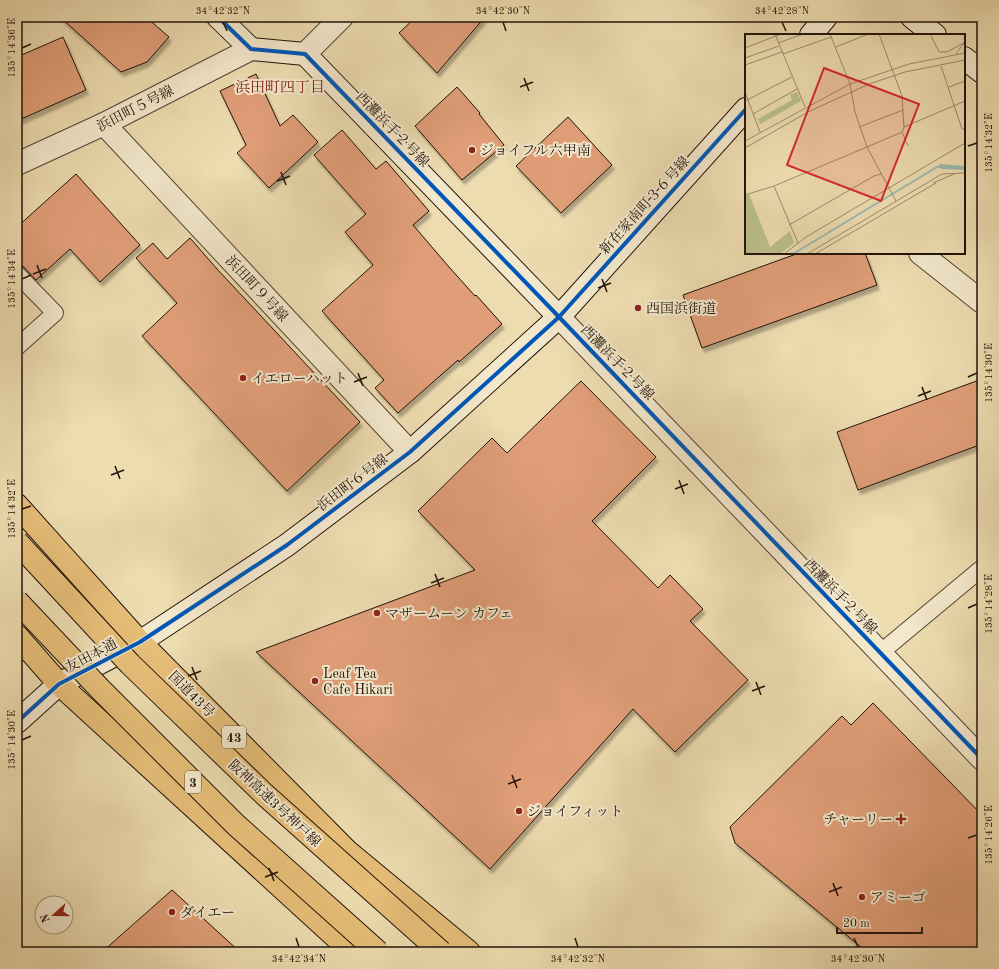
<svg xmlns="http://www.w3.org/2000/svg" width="999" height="969" viewBox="0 0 999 969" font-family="'Old Standard TT','Noto Serif JP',serif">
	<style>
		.building { fill: #e09e78; stroke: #21130a; filter: url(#shadow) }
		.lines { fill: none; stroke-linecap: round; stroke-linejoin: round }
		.lane-casing { stroke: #544534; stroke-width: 18 }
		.street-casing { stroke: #544534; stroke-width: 24 }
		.secondary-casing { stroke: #21130a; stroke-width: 24 }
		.highway-casing { stroke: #21130a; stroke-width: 24 }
		.lane { stroke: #f3e8cc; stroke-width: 16 }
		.street { stroke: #f3e8cc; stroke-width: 22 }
		.secondary { stroke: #f3e8cc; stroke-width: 22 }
		.highway { stroke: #e6be78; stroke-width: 22 }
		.highway-bridge-casing { stroke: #21130a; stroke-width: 24; stroke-linecap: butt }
		.highway-bridge { stroke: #e6be78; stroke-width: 22 }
		.cycleway-casing { stroke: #f3e8cc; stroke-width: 6 }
		.cycleway { stroke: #0057b8; stroke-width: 4 }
		.ticks { fill: none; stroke: #21130a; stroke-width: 1.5 }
		.poi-dot { fill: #8f2418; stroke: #f3e8cc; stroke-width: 1.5 }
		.labels { text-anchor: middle; stroke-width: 4; stroke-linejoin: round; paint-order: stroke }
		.shield { fill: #f3e8cc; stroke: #605344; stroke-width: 1 }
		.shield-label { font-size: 13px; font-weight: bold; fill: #21130a }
		.street-label { font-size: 14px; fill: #21130a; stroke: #f3e8cc }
		.poi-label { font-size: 14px; fill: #21130a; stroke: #f3e8cc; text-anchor: start }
		.neighbourhood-label { font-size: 15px; fill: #7a1f14; stroke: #f3e8cc }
		.inset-river { fill: none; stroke: #9bbab3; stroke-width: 2 }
		.inset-road { fill: none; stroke: #9b8c6e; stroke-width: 1 }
		.view { fill: #d62828; fill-opacity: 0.15; stroke: #d62828; stroke-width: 2 }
		.inset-edge { fill: none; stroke: #21130a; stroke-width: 2 }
		.neatline { fill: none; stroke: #21130a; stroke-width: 1.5 }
		.ticks-label { font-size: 10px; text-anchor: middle; fill: #21130a }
	</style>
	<defs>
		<filter id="shadow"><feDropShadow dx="2.5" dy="4.5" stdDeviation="1" flood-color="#0004"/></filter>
	</defs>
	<rect width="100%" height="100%" fill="#eddcb0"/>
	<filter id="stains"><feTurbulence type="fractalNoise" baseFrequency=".005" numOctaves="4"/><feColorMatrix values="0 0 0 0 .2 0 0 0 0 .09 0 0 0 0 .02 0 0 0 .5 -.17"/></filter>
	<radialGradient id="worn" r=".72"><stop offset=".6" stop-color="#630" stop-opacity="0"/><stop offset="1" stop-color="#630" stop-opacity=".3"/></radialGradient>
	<!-- building -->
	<g class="building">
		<polygon points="60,17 146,17 169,37 147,62 121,72"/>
		<polygon points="416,17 485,17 437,73 399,33"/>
		<polygon points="63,37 86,90 17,121 17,57"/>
		<polygon points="256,74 280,126 293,115 318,142 269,188 237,153 246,145 220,91"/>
		<polygon points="457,87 480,113 479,114 504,145 462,180 415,126"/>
		<polygon points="568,117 612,165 561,213 516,166"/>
		<polygon points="342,130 376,169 386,161 429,211 413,225 449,267 475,296 476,295 502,324 459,362 458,360 398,413 375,388 384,380 322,311 373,265 345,232 366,214 314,155"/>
		<polygon points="76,174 140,245 100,282 70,249 36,280 24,267 20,265 17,265 17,227"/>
		<polygon points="190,238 217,269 360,422 287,491 142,336 177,303 136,258 153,243 167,259"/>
		<polygon points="799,253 865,253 877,285 702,348 683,295"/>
		<polygon points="982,379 982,444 858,490 837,432"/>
		<polygon points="581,381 656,457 592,521 658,588 670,575 703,609 690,621 748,680 675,752 633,709 490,869 256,652 475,570 418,511 492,438 507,453"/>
		<polygon points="873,703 982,815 982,952 867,952 735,843 730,827 842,716 851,725"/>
		<polygon points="172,890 240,952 102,952"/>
	</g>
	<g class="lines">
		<!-- lane casing -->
		<g class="lane-casing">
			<g id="lane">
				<polyline points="17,274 55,313 17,347"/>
				<polyline points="880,653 982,568"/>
			</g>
		</g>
		<!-- street casing -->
		<g class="street-casing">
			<g id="street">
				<polyline points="305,54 342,17"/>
				<polyline points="104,124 410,452"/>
				<polyline points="17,164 104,124 251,49"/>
				<polyline points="920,253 982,302"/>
				<polyline points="559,317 982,759"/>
			</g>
		</g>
		<!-- secondary casing -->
		<g class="secondary-casing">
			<g id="secondary">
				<polyline points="218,17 251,49 305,54 559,317"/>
				<polyline points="912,17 935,35"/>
				<polyline points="811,35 826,17"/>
				<polyline points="964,58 982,72"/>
				<polyline points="17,722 59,684 140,642 287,545 410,452 559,317 746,109"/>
			</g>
		</g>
		<!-- highway casing -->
		<g class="highway-casing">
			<g id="highway">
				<polyline points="17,505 140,642 347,851 469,952"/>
				<polyline points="17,636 59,684 352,952"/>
			</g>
		</g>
		<!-- lane -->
		<use href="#lane" class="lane"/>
		<!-- street -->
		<use href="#street" class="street"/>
		<!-- secondary -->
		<use href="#secondary" class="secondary"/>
		<!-- highway -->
		<use href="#highway" class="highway"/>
		<!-- highway-bridge casing -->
		<g class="highway-bridge-casing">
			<g id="highway-bridge">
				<polyline points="17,542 130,664 264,794 441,952"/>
				<polyline points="17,601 100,689 235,824 378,952"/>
			</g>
		</g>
		<!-- highway-bridge -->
		<use href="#highway-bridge" class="highway-bridge"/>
		<!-- cycleway casing -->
		<g class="cycleway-casing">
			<g id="cycleway">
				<polyline points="218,17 251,49 305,54 559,317 982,759"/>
				<polyline points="17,722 59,684 140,642 287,545 410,452 559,317 746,109"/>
			</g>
		</g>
		<!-- cycleway -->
		<use href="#cycleway" class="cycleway"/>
	</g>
	<!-- ticks -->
	<path class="ticks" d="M223,22L227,31M503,22L506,31M782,22L786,31M22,48L31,44M524,78L529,91M520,87L533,82M968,146L977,143M281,172L286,185M277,181L290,176M37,265L42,278M33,274L46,269M22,279L31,275M602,279L607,292M598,288L611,283M358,373L363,386M968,377L977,373M354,382L367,377M922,387L927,400M918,396L931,391M115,466L120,479M111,475L124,470M679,480L684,494M675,489L688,484M22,509L31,506M435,574L440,587M431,583L444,578M968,608L977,604M192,667L197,680M188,676L201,671M756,682L761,695M752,691L765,686M22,740L31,736M512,775L517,788M508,784L521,779M968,838L977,835M269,868L274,881M265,877L278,872M833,883L838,896M829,892L842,887M296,938L299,947M575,938L578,947M854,938L858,947"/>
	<!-- markers -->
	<g class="poi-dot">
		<circle cx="472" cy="150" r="4"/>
		<circle cx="638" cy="308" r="4"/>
		<circle cx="243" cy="378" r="4"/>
		<circle cx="377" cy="613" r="4"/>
		<circle cx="315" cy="681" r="4"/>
		<circle cx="519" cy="811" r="4"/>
		<path d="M899 813h4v4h4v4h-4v4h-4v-4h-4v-4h4z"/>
		<circle cx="862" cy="897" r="4"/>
		<circle cx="172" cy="912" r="4"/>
	</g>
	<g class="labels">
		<!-- shield labels -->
		<g class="shield">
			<rect x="222" y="726" width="24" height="22" rx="3"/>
			<rect x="185" y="771" width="16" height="22" rx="3"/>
		</g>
		<g class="shield-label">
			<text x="234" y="742">43</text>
			<text x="193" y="787">3</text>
		</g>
		<!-- street labels -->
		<g class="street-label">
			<text transform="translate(135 108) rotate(-27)" y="5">浜田町５号線</text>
			<text transform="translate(393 129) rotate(46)" y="5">西灘浜手２号線</text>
			<text transform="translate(644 205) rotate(-48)" y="5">新在家南町３６号線</text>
			<text transform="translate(257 288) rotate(47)" y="5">浜田町９号線</text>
			<text transform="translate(618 362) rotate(46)" y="5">西灘浜手２号線</text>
			<text transform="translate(352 482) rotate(-37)" y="5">浜田町６号線</text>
			<text transform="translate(841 596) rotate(46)" y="5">西灘浜手２号線</text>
			<text transform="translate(91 655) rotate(-28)" y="5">友田本通</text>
			<text transform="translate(192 694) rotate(45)" y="5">国道43号</text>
			<text transform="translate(275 803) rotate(43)" y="5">阪神高速3号神戸線</text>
		</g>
		<!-- poi labels -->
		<g class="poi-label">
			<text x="480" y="155">ジョイフル六甲南</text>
			<text x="646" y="313">西国浜街道</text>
			<text x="251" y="383">イエローハット</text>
			<text x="385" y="618">マザームーン カフェ</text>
			<text x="323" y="678">Leaf Tea<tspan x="323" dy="16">Cafe Hikari</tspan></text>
			<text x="527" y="816">ジョイフィット</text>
			<text x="893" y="824" text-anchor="end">チャーリー</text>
			<text x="870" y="902">アミーゴ</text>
			<text x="180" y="917">ダイエー</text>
		</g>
		<!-- neighbourhood labels -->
		<g class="neighbourhood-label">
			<text x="280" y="92">浜田町四丁目</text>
		</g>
	</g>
	<!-- overview -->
	<g transform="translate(745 34)">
		<rect width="220" height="220" fill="#eddcb0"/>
		<path d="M52,58L56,67L15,90L13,85L47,66L45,61ZM4,160L25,213L45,197L49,209L35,220H0V162Z" fill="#bac08a"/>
		<path d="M194,130L220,132V136L196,135Z" fill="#9bbab3"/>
		<path class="inset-river" d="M48,220L192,133H202"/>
		<path class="inset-road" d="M30,0L60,73M85,0L105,50L110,78L122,113L151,167M134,0L157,62L159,93M185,0L194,18H202L219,9M33,9L58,0M91,13L123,0M0,14L36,0M38,20L86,3M211,20L220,7M0,24L34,12M0,31L37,18M196,32L217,95H220M204,53L220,47M0,58L15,98M0,67L47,43M8,80L52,55M114,93L158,76M157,98L163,112M0,107L105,50L164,30L220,19M0,114L63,78L124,50L160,38L220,26M188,149L209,140M29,152L53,209M0,161L29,152L122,113L157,98L159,93L220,67M0,174V190M44,191L129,142L136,140M39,220L61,203L220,109M62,220L197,140L220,139M70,220L191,149"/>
		<path class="view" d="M79,34L174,70L136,167L42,131Z"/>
		<rect width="220" height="220" class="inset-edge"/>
	</g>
	<!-- margin -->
	<rect width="999" height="969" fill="none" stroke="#eddcb0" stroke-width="44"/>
	<!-- north arrow -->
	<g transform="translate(54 915) rotate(249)"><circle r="19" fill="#f3e8cc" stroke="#9f937e"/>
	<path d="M0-3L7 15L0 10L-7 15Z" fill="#8f2418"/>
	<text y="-6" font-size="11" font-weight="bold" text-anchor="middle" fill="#21130a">N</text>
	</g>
	<!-- scale -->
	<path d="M837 927v6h85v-6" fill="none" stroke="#21130a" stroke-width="2"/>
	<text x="843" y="927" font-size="12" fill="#21130a" stroke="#f3e8cc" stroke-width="3" paint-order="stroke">20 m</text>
	<rect x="22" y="22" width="955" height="925" class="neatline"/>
	<g class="ticks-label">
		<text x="223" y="14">34°42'32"N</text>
		<text x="503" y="14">34°42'30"N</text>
		<text x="782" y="14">34°42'28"N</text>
		<text transform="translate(11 48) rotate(-90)" y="4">135°14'36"E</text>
		<text transform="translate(988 143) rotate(-90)" y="4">135°14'32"E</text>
		<text transform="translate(11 279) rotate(-90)" y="4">135°14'34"E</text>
		<text transform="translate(988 373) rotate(-90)" y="4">135°14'30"E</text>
		<text transform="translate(11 509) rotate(-90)" y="4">135°14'32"E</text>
		<text transform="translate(988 604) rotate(-90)" y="4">135°14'28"E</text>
		<text transform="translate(11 740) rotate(-90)" y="4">135°14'30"E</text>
		<text transform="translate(988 835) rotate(-90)" y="4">135°14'26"E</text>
		<text x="299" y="962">34°42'34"N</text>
		<text x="578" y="962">34°42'32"N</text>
		<text x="858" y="962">34°42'30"N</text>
	</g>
	<rect width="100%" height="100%" filter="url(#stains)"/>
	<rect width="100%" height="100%" fill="url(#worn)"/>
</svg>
